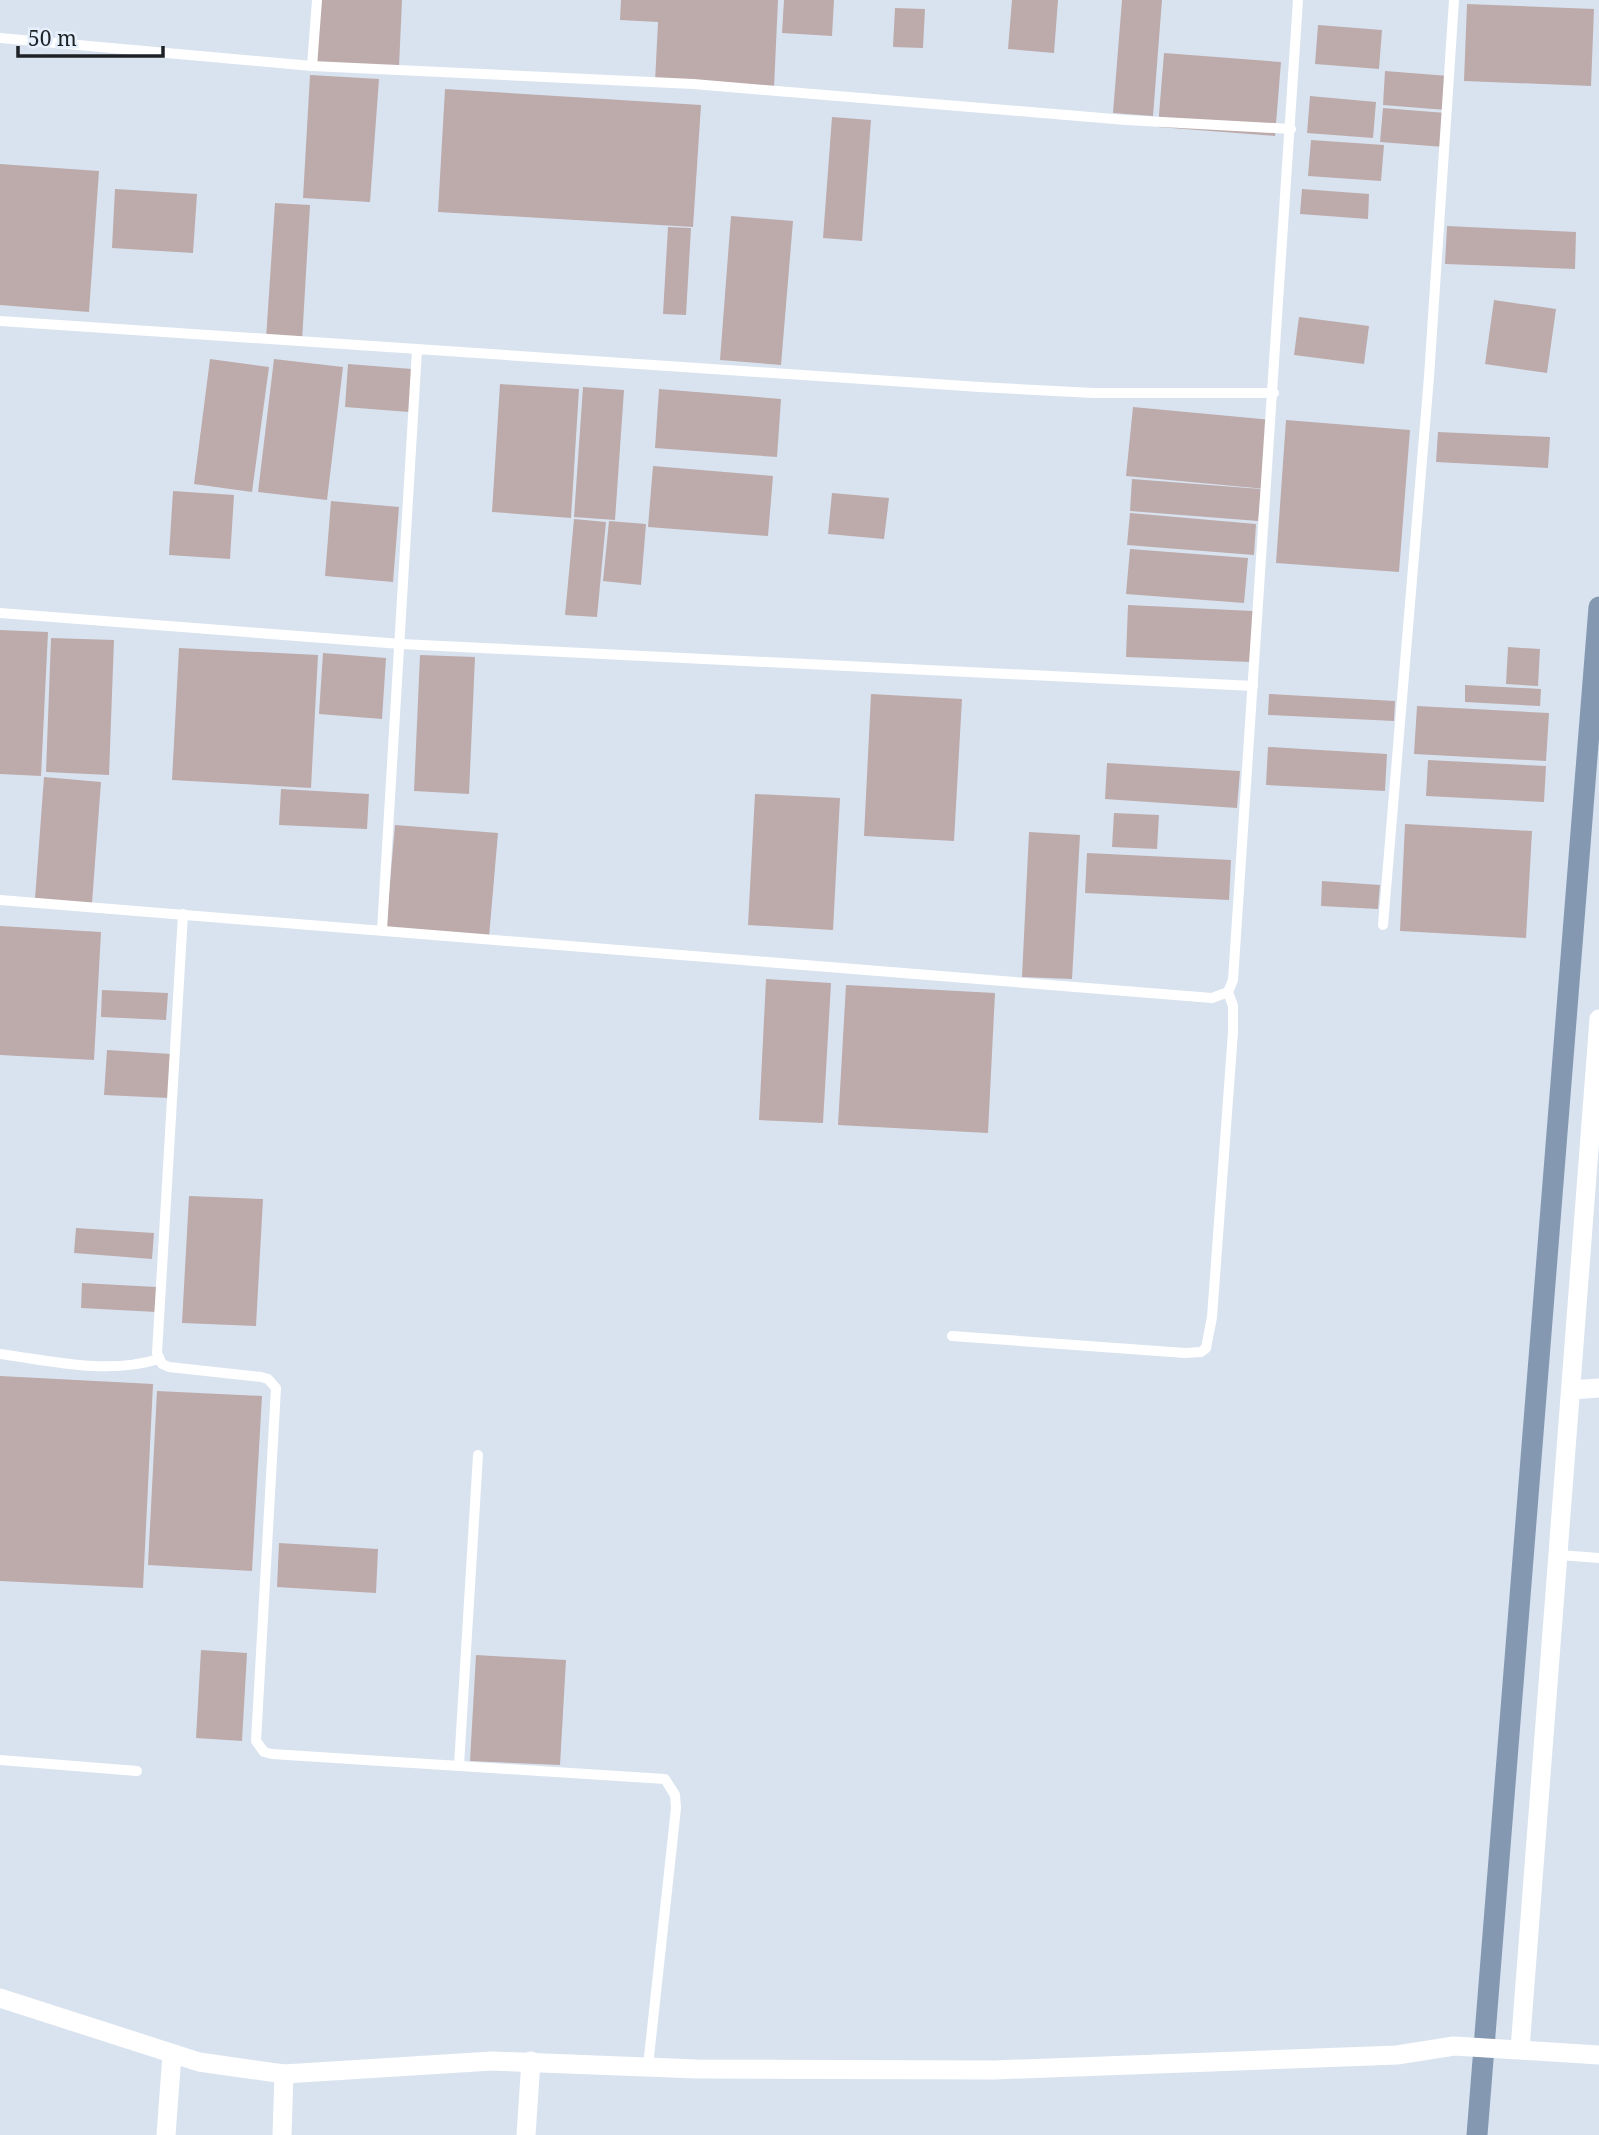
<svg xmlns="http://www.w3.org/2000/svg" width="1599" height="2135" viewBox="0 0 1599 2135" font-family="'Noto Serif',serif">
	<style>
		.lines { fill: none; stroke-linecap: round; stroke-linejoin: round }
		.canal { stroke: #8498b2; stroke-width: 21 }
		.building { fill: #bdabab }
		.service { stroke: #fff; stroke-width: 10 }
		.minor { stroke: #fff; stroke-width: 19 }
	</style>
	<rect width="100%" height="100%" fill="#d9e3f0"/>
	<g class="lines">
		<!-- canal -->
		<polyline class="canal" points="1477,2135 1599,607"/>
	</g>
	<!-- building -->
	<g class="building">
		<polygon points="320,0 402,0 399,67 317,63"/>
		<polygon points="621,0 778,0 774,88 655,82 658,22 620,20"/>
		<polygon points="784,0 834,0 832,36 782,33"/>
		<polygon points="1012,0 1058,0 1054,53 1008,49"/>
		<polygon points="1122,0 1162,0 1153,116 1113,113"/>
		<polygon points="1467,4 1594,9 1591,86 1464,81"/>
		<polygon points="895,8 925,9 923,48 893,47"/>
		<polygon points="1318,25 1382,30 1379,69 1315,64"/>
		<polygon points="1164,53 1281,62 1275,136 1158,127"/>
		<polygon points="1385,71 1449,76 1446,110 1383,105"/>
		<polygon points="310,75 379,79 370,202 303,198"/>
		<polygon points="445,89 701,105 693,227 438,212"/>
		<polygon points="1310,96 1376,102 1373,138 1307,133"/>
		<polygon points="1383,108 1446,113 1444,147 1380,142"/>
		<polygon points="832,117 871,120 862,241 823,238"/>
		<polygon points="1311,140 1384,145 1381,181 1308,176"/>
		<polygon points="0,164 99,171 89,312 0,305"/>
		<polygon points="115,189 197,194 193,253 112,248"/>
		<polygon points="1302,189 1369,194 1368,219 1300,214"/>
		<polygon points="275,203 310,205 302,341 266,339"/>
		<polygon points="731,216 793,221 781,365 720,360"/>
		<polygon points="1447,226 1576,232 1575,269 1445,264"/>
		<polygon points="668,227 691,228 686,315 663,314"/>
		<polygon points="1494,300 1556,309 1547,373 1485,364"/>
		<polygon points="1299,317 1369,326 1364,364 1294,355"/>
		<polygon points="210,359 269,367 252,492 194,484"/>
		<polygon points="274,359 343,367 327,500 258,492"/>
		<polygon points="348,364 412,369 409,412 345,407"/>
		<polygon points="500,384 579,389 571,518 492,512"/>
		<polygon points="583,387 624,390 615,520 574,517"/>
		<polygon points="659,389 781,399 777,457 655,448"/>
		<polygon points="1133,407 1272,420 1266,489 1126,476"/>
		<polygon points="1286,420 1410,430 1399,572 1276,563"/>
		<polygon points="1438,432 1550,437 1548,468 1436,462"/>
		<polygon points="653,466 773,476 768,536 648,527"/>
		<polygon points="1132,479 1261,489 1258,521 1130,511"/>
		<polygon points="173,491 234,495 230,559 169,555"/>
		<polygon points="832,493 889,498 884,539 828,534"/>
		<polygon points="331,501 399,507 393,582 325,576"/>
		<polygon points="1130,513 1256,524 1254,555 1127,545"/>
		<polygon points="574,519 606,522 597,617 565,615"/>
		<polygon points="609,521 646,524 641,585 603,581"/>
		<polygon points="1130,549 1248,558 1244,603 1126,594"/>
		<polygon points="1128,605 1253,611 1251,662 1126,657"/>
		<polygon points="0,630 48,632 41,776 0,774"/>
		<polygon points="51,638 114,640 109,775 46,772"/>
		<polygon points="1508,647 1540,649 1538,686 1506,684"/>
		<polygon points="179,648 318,655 311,788 172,780"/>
		<polygon points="323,653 386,658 382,719 319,714"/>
		<polygon points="420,655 475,657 469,794 414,791"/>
		<polygon points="1465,685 1541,689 1540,706 1465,702"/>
		<polygon points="871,694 962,699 954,841 864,836"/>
		<polygon points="1269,694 1395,701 1394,721 1268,715"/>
		<polygon points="1417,706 1549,713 1546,761 1414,754"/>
		<polygon points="1268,747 1387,754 1385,791 1266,785"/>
		<polygon points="1428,760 1546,766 1544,802 1426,796"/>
		<polygon points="1107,763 1240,771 1237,808 1105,799"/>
		<polygon points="44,777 101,782 92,903 35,899"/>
		<polygon points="281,789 369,794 367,829 279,825"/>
		<polygon points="755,794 840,798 833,930 748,925"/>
		<polygon points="1114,813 1159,815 1157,849 1112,847"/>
		<polygon points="1405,824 1532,831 1526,938 1400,931"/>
		<polygon points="395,825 498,833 489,937 386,928"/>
		<polygon points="1029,832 1080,835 1072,979 1022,977"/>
		<polygon points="1087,853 1231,860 1229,900 1085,893"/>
		<polygon points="1322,881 1380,885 1378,909 1321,906"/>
		<polygon points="0,926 101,932 94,1060 0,1055"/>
		<polygon points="766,979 831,983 823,1123 759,1120"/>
		<polygon points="846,985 995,993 988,1133 838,1125"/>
		<polygon points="102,990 168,993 166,1020 101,1017"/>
		<polygon points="107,1050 172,1054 169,1098 104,1095"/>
		<polygon points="189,1196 263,1199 256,1326 182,1323"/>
		<polygon points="76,1228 154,1233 152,1259 74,1253"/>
		<polygon points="82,1283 157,1287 156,1312 81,1308"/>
		<polygon points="0,1376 153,1384 143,1588 0,1581"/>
		<polygon points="157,1391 262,1396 252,1571 148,1565"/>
		<polygon points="279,1543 378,1549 376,1593 277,1587"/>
		<polygon points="201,1650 247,1653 242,1741 196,1738"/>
		<polygon points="476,1655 566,1660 560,1765 470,1761"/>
	</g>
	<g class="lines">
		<!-- service -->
		<g class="service">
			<polyline points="0,38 312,66 693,84 1126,120 1291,129"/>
			<polyline points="312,66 317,0"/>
			<polyline points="0,321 980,387 1093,393 1274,393"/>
			<polyline points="0,613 401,644 1253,686"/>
			<polyline points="0,900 1212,998 1228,992 1233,980 1298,0"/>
			<polyline points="183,914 157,1353 162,1364 169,1367 261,1377 268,1379 276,1388 256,1741 264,1752 272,1754 665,1779 675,1795 676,1808 648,2066"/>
			<polyline points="1383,925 1429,377 1454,0"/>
			<polyline points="382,930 417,350"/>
			<polyline points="952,1336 1185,1353 1201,1352 1206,1348 1212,1317 1233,1032 1233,1006 1228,992"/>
			<path d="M0,1354C52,1361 107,1375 159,1359"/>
			<polyline points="1559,1555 1599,1558"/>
			<polyline points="0,1760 137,1771"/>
			<polyline points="459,1765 478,1455"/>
		</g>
		<!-- minor -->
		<g class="minor">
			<polyline points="1572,1390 1599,1388"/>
			<polyline points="0,1998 199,2062 284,2074 492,2061 697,2069 994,2070 1397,2055 1454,2046 1599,2055"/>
			<polyline points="1520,2049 1599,1019"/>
			<polyline points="166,2135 172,2055"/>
			<polyline points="282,2135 284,2074"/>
			<polyline points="526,2135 531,2061"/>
		</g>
	</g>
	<!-- scale -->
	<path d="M18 46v10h145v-10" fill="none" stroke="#1e2226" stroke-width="3.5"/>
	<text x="28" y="46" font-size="21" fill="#1e2226" stroke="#e6f0fd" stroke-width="5" paint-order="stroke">50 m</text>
</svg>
